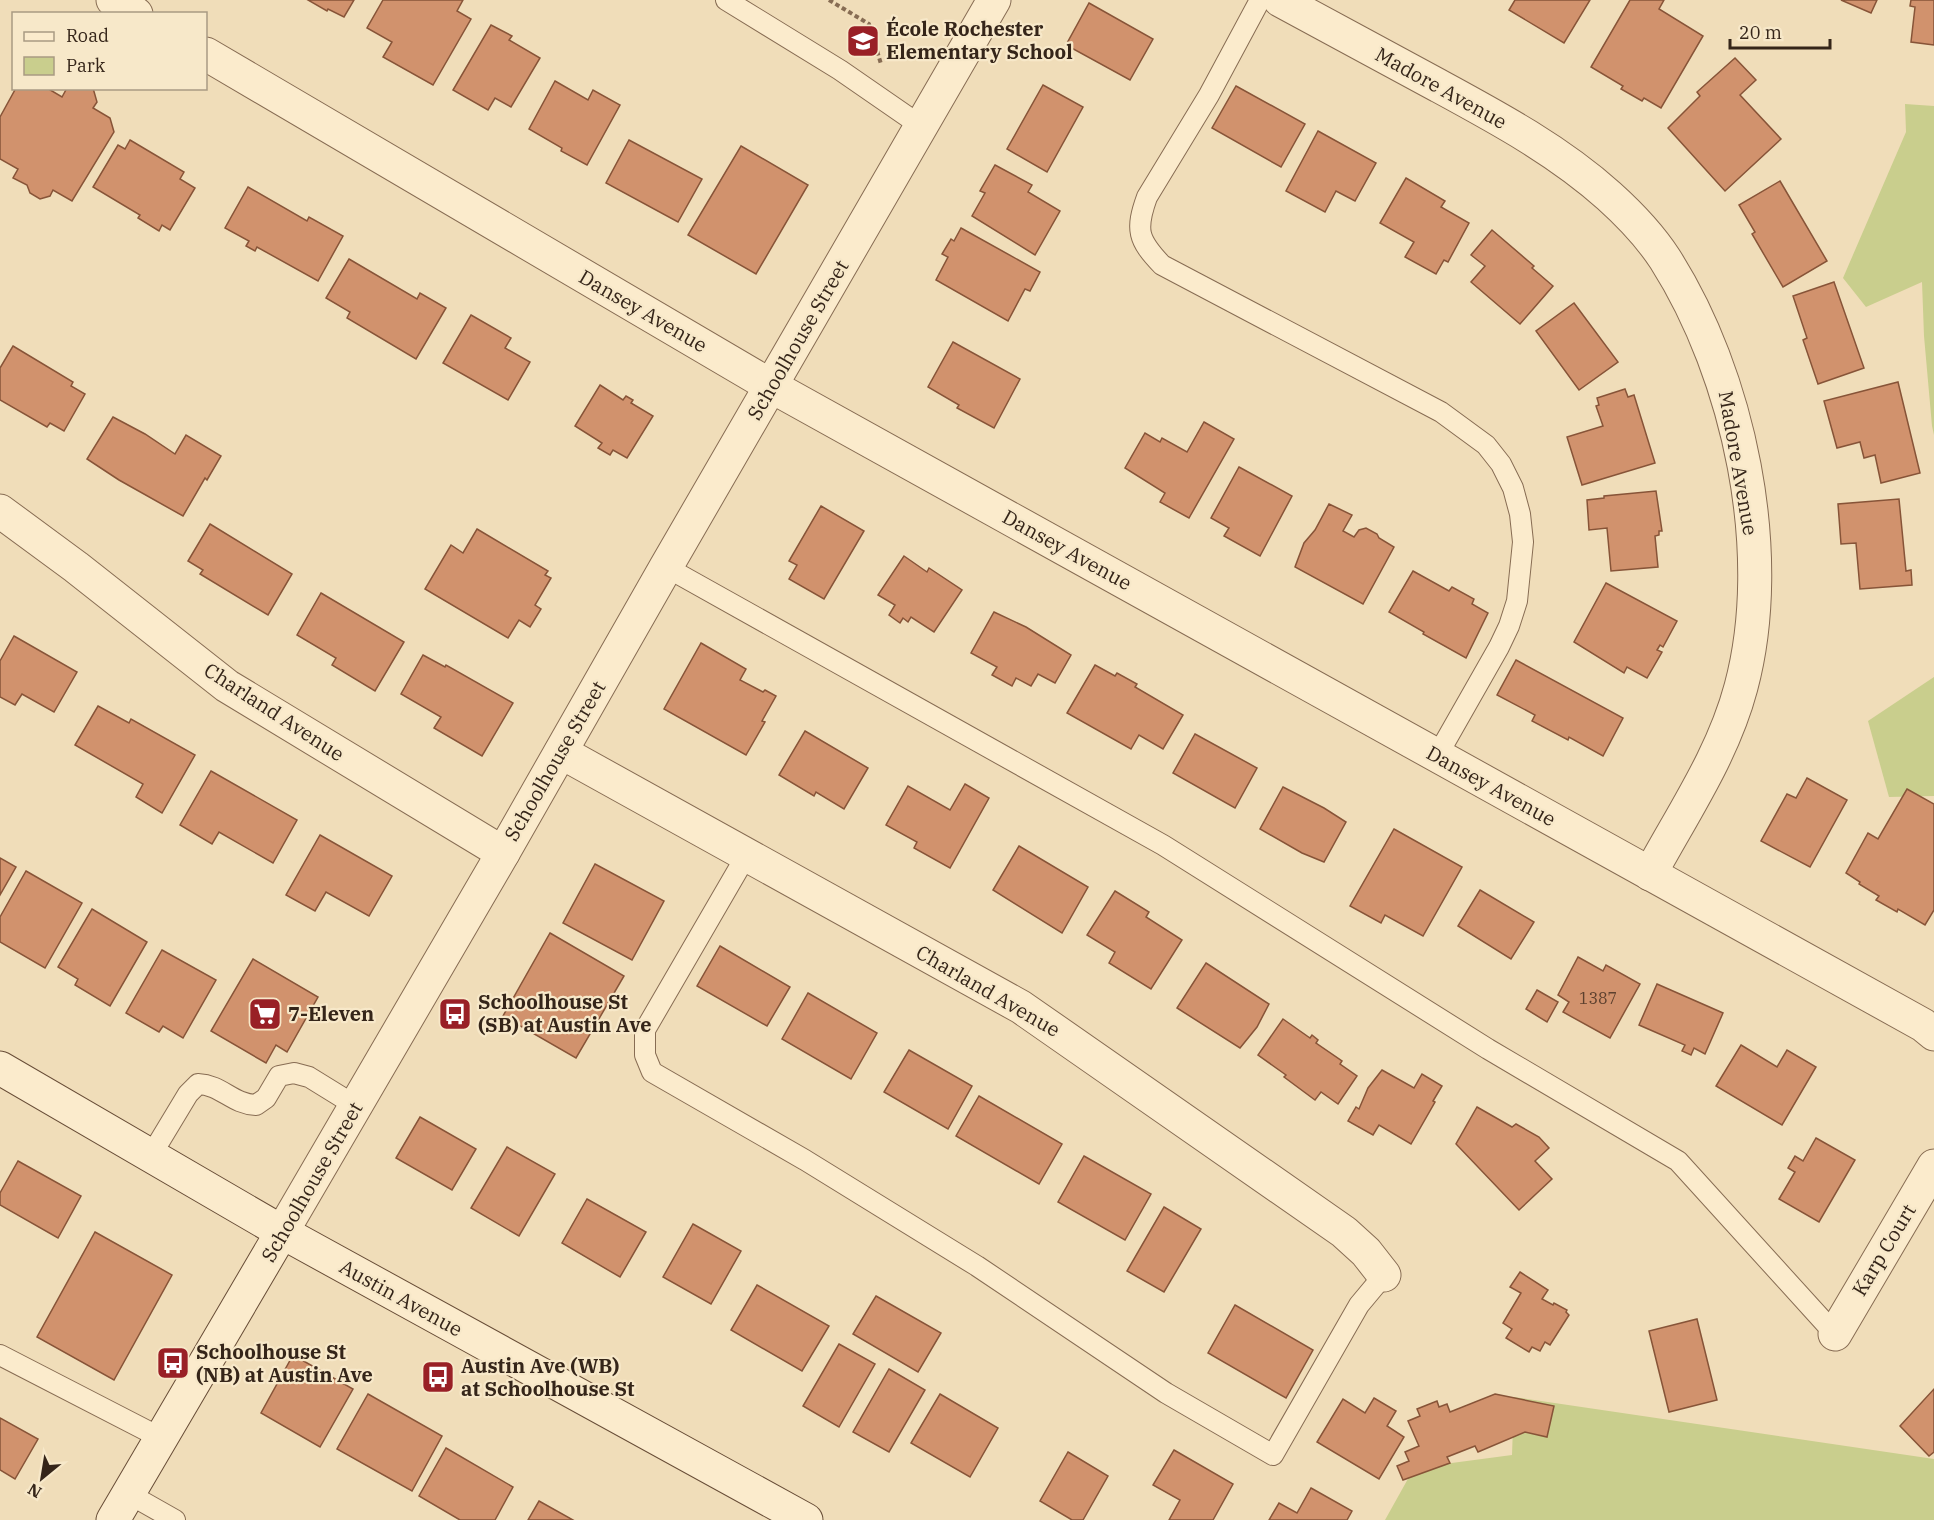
<svg xmlns="http://www.w3.org/2000/svg" width="1934" height="1520" viewBox="0 0 1934 1520" font-family="'IBM Plex Serif',serif">
	<style>
		.green { fill: #c9ce8d }
		.building { fill: #d1926d; stroke: #875438; stroke-width: 1.5 }
		.lines { fill: none; stroke-linecap: round; stroke-linejoin: round }
		.lane-casing { stroke: #876c53; stroke-width: 22 }
		.street-casing { stroke: #876c53; stroke-width: 35 }
		.secondary-casing { stroke: #684d37; stroke-width: 35 }
		.path { stroke: #876c53; stroke-width: 4; stroke-dasharray: 4.5 3; stroke-linecap: butt }
		.lane { stroke: #fbebcc; stroke-width: 20 }
		.street { stroke: #fbebcc; stroke-width: 33 }
		.secondary { stroke: #fbebcc; stroke-width: 33 }
		.labels { text-anchor: middle; stroke-width: 4.5; stroke-linejoin: round; paint-order: stroke }
		.number-label { font-size: 16px; fill: #5c402e }
		.poi-label { font-size: 20px; font-weight: bold; fill: #352519; stroke: #f7e8c9; text-anchor: start }
		.street-label { font-size: 20px; fill: #352519; stroke: #f7e8c9 }
	</style>
	<rect width="100%" height="100%" fill="#f0ddb9"/>
	<!-- green -->
	<g class="green">
		<polygon points="1905,104 1934,106 1934,435 1932,426 1924,336 1922,282 1866,307 1843,278 1906,132"/>
		<polygon points="1934,677 1934,796 1889,797 1868,721"/>
		<polygon points="1514,1397 1934,1459 1934,1520 1385,1520 1414,1468 1512,1455"/>
	</g>
	<!-- building -->
	<g class="building">
		<polygon points="308,0 354,0 344,17 328,9 327,11"/>
		<polygon points="383,0 463,0 457,11 471,19 433,85 383,57 392,42 367,28"/>
		<polygon points="1515,0 1590,0 1564,43 1509,10"/>
		<polygon points="1630,0 1664,0 1659,9 1703,36 1661,108 1644,98 1642,101 1621,89 1623,86 1591,67"/>
		<polygon points="1841,0 1877,0 1871,13"/>
		<polygon points="1911,0 1934,0 1934,45 1911,42 1915,7 1910,6"/>
		<polygon points="1089,3 1153,39 1130,80 1066,45"/>
		<polygon points="491,25 512,36 509,40 540,58 511,107 495,98 488,110 453,90"/>
		<polygon points="1735,58 1756,80 1740,95 1781,139 1725,191 1668,128 1700,96 1697,92"/>
		<polygon points="555,81 588,100 593,90 620,105 587,165 561,151 562,148 529,129"/>
		<polygon points="1043,85 1083,107 1047,172 1007,149"/>
		<polygon points="1236,86 1305,124 1281,167 1212,128"/>
		<polygon points="16,88 47,88 62,97 67,88 93,88 97,102 93,108 110,118 114,132 72,201 53,190 50,196 40,199 30,193 27,185 13,178 18,169 0,159 0,117"/>
		<polygon points="1318,131 1376,163 1355,201 1336,191 1325,212 1286,191"/>
		<polygon points="130,140 184,172 180,179 195,188 170,230 162,225 159,231 138,218 140,215 93,187 118,145 125,149"/>
		<polygon points="629,140 702,179 678,222 606,183"/>
		<polygon points="741,146 808,185 756,274 688,235"/>
		<polygon points="995,165 1032,185 1028,192 1060,211 1035,255 972,216 985,193 980,191"/>
		<polygon points="1406,178 1445,201 1441,207 1469,223 1448,262 1444,260 1436,274 1405,257 1414,242 1380,223"/>
		<polygon points="1780,181 1827,261 1783,287 1752,234 1755,232 1739,205"/>
		<polygon points="248,187 307,221 309,217 343,236 318,281 257,247 255,251 246,246 249,241 225,228"/>
		<polygon points="961,228 1040,272 1030,291 1025,289 1008,321 936,280 948,257 942,254 951,239 954,241"/>
		<polygon points="1492,230 1534,266 1532,268 1553,286 1520,324 1471,282 1485,266 1471,255"/>
		<polygon points="349,259 417,299 420,293 446,308 416,359 347,318 350,312 326,298"/>
		<polygon points="1834,282 1864,368 1818,384 1803,340 1807,338 1793,296"/>
		<polygon points="1574,303 1618,362 1579,390 1536,331"/>
		<polygon points="471,315 511,338 505,348 530,362 508,400 443,363"/>
		<polygon points="953,342 1020,379 994,428 957,408 959,405 928,387"/>
		<polygon points="13,346 73,382 71,386 85,394 64,431 50,423 47,427 0,400 0,368"/>
		<polygon points="1898,382 1920,473 1881,483 1875,455 1864,458 1860,442 1837,448 1824,401"/>
		<polygon points="600,385 623,400 626,396 633,400 631,403 653,416 627,458 613,450 610,455 598,448 602,443 575,426"/>
		<polygon points="1625,389 1628,397 1634,395 1655,463 1582,485 1567,437 1603,426 1596,406 1599,405 1597,398"/>
		<polygon points="113,417 145,434 175,454 186,435 221,456 207,480 205,478 183,516 119,480 87,459"/>
		<polygon points="1204,422 1234,439 1189,518 1160,502 1165,493 1125,468 1145,433 1160,442 1162,438 1187,452"/>
		<polygon points="1239,467 1292,496 1260,556 1224,536 1229,528 1211,518"/>
		<polygon points="1656,491 1662,531 1659,531 1659,535 1655,536 1658,567 1611,571 1607,528 1589,530 1587,500 1604,498 1604,496"/>
		<polygon points="1899,499 1906,571 1911,570 1912,585 1860,589 1856,543 1841,544 1838,504"/>
		<polygon points="1329,504 1352,515 1343,531 1354,537 1359,530 1366,528 1377,534 1379,538 1394,547 1363,604 1295,567 1304,543 1315,530"/>
		<polygon points="821,506 864,531 824,599 789,579 797,565 789,561"/>
		<polygon points="210,524 292,574 268,615 200,574 203,570 188,561"/>
		<polygon points="477,529 548,571 545,575 551,578 535,605 541,609 530,627 519,620 508,638 425,589 451,545 463,553"/>
		<polygon points="904,556 927,572 929,568 962,590 934,632 911,617 908,622 903,618 900,623 889,615 895,605 878,595"/>
		<polygon points="1413,571 1449,591 1452,587 1474,599 1472,604 1488,613 1466,658 1423,634 1424,632 1389,612"/>
		<polygon points="1606,583 1677,621 1663,647 1660,645 1657,650 1662,652 1647,678 1627,667 1624,673 1574,642"/>
		<polygon points="321,593 404,642 375,691 332,665 336,658 297,635"/>
		<polygon points="994,612 1026,627 1071,655 1055,683 1038,674 1031,686 1016,678 1012,686 992,675 997,667 971,653"/>
		<polygon points="14,636 77,672 54,712 22,694 15,705 0,697 0,661"/>
		<polygon points="701,643 746,669 740,680 763,692 765,690 776,696 762,721 765,722 746,755 664,709"/>
		<polygon points="423,655 445,667 446,665 513,703 482,756 434,728 441,717 401,694"/>
		<polygon points="1516,660 1623,718 1603,756 1569,737 1568,740 1532,721 1535,715 1497,695"/>
		<polygon points="1095,665 1115,676 1117,673 1137,684 1135,687 1183,715 1163,749 1139,735 1131,749 1067,713"/>
		<polygon points="98,706 129,723 131,719 195,755 162,813 136,797 143,784 75,745"/>
		<polygon points="805,731 868,768 844,809 816,792 814,796 779,775"/>
		<polygon points="1195,734 1257,768 1235,808 1173,773"/>
		<polygon points="211,771 297,820 273,863 219,832 212,844 180,825"/>
		<polygon points="1807,778 1847,800 1810,867 1761,841 1787,794 1796,798"/>
		<polygon points="965,784 989,798 950,868 914,848 917,842 886,825 908,786 950,810"/>
		<polygon points="1283,787 1324,808 1346,822 1324,862 1302,853 1260,829"/>
		<polygon points="1907,789 1934,804 1934,910 1925,925 1898,909 1897,912 1876,900 1879,896 1859,884 1860,882 1846,873 1868,833 1878,839"/>
		<polygon points="1394,829 1462,867 1423,936 1385,915 1381,923 1350,906"/>
		<polygon points="320,835 392,876 369,916 326,892 315,911 286,895"/>
		<polygon points="1019,846 1088,887 1062,933 993,890"/>
		<polygon points="0,858 16,867 0,895"/>
		<polygon points="595,864 664,901 632,960 563,923"/>
		<polygon points="26,871 82,903 45,968 0,942 0,917"/>
		<polygon points="1480,890 1534,922 1511,959 1458,926"/>
		<polygon points="1115,891 1149,912 1146,917 1182,940 1151,989 1109,963 1115,952 1087,935"/>
		<polygon points="92,909 147,942 110,1006 75,985 78,979 58,967"/>
		<polygon points="550,933 624,976 576,1058 503,1016"/>
		<polygon points="720,946 790,987 767,1026 697,986"/>
		<polygon points="162,950 216,980 183,1038 163,1026 159,1032 126,1013"/>
		<polygon points="1578,957 1603,971 1606,965 1640,984 1610,1038 1563,1012 1569,1002 1558,995"/>
		<polygon points="253,959 318,997 287,1052 276,1045 266,1063 211,1031"/>
		<polygon points="1206,963 1269,1004 1257,1027 1240,1048 1177,1008"/>
		<polygon points="1657,984 1723,1013 1705,1054 1694,1048 1691,1055 1682,1051 1685,1045 1639,1025"/>
		<polygon points="1537,990 1558,1002 1547,1022 1526,1009"/>
		<polygon points="808,993 877,1033 851,1079 782,1039"/>
		<polygon points="1283,1019 1310,1038 1312,1035 1318,1040 1316,1043 1342,1061 1340,1064 1357,1076 1338,1104 1321,1092 1315,1100 1284,1077 1286,1075 1258,1055"/>
		<polygon points="1741,1045 1777,1067 1787,1050 1816,1067 1782,1125 1716,1086"/>
		<polygon points="909,1050 972,1086 948,1129 884,1092"/>
		<polygon points="1382,1070 1414,1088 1422,1074 1442,1086 1433,1101 1435,1102 1411,1144 1379,1125 1373,1135 1348,1121 1356,1107 1359,1109 1368,1088"/>
		<polygon points="979,1096 1062,1144 1039,1184 956,1136"/>
		<polygon points="1477,1107 1512,1127 1516,1124 1539,1137 1549,1148 1535,1161 1552,1179 1519,1210 1456,1144"/>
		<polygon points="420,1117 476,1149 452,1190 396,1158"/>
		<polygon points="1816,1138 1855,1160 1819,1222 1779,1199 1795,1172 1788,1168 1795,1156 1803,1161"/>
		<polygon points="507,1147 555,1174 519,1236 471,1208"/>
		<polygon points="1084,1156 1151,1194 1125,1240 1058,1202"/>
		<polygon points="18,1161 81,1196 58,1238 0,1205 0,1193"/>
		<polygon points="587,1199 646,1232 620,1277 562,1243"/>
		<polygon points="1164,1207 1201,1229 1164,1292 1127,1271"/>
		<polygon points="693,1224 741,1251 711,1304 663,1277"/>
		<polygon points="95,1232 172,1275 114,1380 37,1337"/>
		<polygon points="1520,1272 1548,1290 1542,1299 1553,1305 1554,1303 1567,1310 1566,1312 1569,1315 1550,1345 1545,1342 1540,1351 1532,1347 1529,1352 1506,1338 1512,1329 1503,1323 1521,1293 1510,1287"/>
		<polygon points="757,1285 829,1326 802,1371 731,1330"/>
		<polygon points="876,1296 941,1333 918,1372 853,1334"/>
		<polygon points="1235,1305 1313,1350 1286,1398 1208,1353"/>
		<polygon points="1697,1319 1717,1400 1669,1412 1649,1331"/>
		<polygon points="839,1344 875,1364 839,1427 803,1406"/>
		<polygon points="293,1355 353,1389 320,1447 261,1413"/>
		<polygon points="889,1369 925,1390 889,1452 853,1432"/>
		<polygon points="1934,1389 1934,1452 1929,1456 1900,1426"/>
		<polygon points="368,1394 442,1436 412,1491 337,1449"/>
		<polygon points="940,1394 998,1428 970,1477 911,1443"/>
		<polygon points="1495,1394 1554,1406 1547,1437 1525,1432 1478,1452 1475,1446 1447,1457 1450,1463 1403,1480 1397,1466 1409,1461 1405,1452 1419,1446 1408,1421 1420,1416 1417,1409 1437,1401 1439,1407 1447,1404 1450,1412"/>
		<polygon points="1374,1398 1396,1411 1387,1426 1404,1437 1379,1479 1317,1442 1343,1399 1365,1413"/>
		<polygon points="0,1418 38,1439 15,1479 0,1470"/>
		<polygon points="446,1448 513,1487 495,1520 460,1520 419,1496"/>
		<polygon points="1174,1450 1233,1484 1213,1520 1169,1520 1180,1500 1153,1485"/>
		<polygon points="1068,1452 1108,1476 1083,1520 1072,1520 1040,1501"/>
		<polygon points="1311,1488 1352,1511 1347,1520 1269,1520 1279,1503 1297,1513"/>
		<polygon points="539,1501 573,1520 528,1520"/>
	</g>
	<g class="lines">
		<!-- lane casing -->
		<g class="lane-casing">
			<g id="lane">
				<polyline points="726,0 840,70 921,126"/>
				<path d="M1260,0L1209,95L1147,197C1135,230 1138,240 1162,265L1441,412L1486,445L1501,464L1513,488L1520,514L1523,542L1517,601L1509,626L1499,647L1437,756"/>
				<polyline points="666,567 1163,845 1488,1049 1678,1161 1835,1334"/>
				<polyline points="746,856 645,1030 645,1055 652,1072 805,1160 977,1266 1166,1393 1273,1455 1359,1305 1384,1275"/>
				<path d="M150,1157L188,1094L198,1084C222,1085 232,1104 256,1105L266,1098L279,1076L294,1073L309,1077L356,1106"/>
				<polyline points="0,1355 161,1438"/>
				<polyline points="129,1494 175,1520"/>
			</g>
		</g>
		<!-- street casing -->
		<g class="street-casing">
			<g id="street">
				<polyline points="113,0 136,14"/>
				<path d="M1280,0C1333,29 1386,57 1439,86C1498,118 1559,151 1609,196C1629,214 1650,236 1665,259C1739,375 1777,553 1741,687C1723,755 1683,813 1650,874"/>
				<polyline points="206,54 771,386 1923,1025 1934,1034"/>
				<polyline points="0,511 76,567 227,686 503,853"/>
				<polyline points="561,752 1021,1007 1344,1232 1366,1252 1384,1275"/>
				<polyline points="282,1232 503,853 666,567 994,0"/>
				<polyline points="1835,1334 1934,1166"/>
			</g>
		</g>
		<!-- secondary casing -->
		<g class="secondary-casing">
			<g id="secondary">
				<polyline points="0,1068 282,1232 806,1520"/>
				<polyline points="113,1520 282,1232"/>
			</g>
		</g>
		<!-- path -->
		<polyline class="path" points="829,0 869,24 881,64"/>
		<!-- lane -->
		<use href="#lane" class="lane"/>
		<!-- street -->
		<use href="#street" class="street"/>
		<!-- secondary -->
		<use href="#secondary" class="secondary"/>
	</g>
	<!-- icons -->
	<defs>
		<g id="school-square" transform="scale(1.725)"><rect x="-9" y="-9" width="18" height="18" rx="4" fill="#992026" stroke="#f7e8c9"/><path d="M0-5L7-2L0 1L-7-2ZM-4 1L0 2.5L4 1V4Q0 6-4 4Z" fill="#fff"/></g>
		<g id="supermarket-square" transform="scale(1.725)"><rect x="-9" y="-9" width="18" height="18" rx="4" fill="#992026" stroke="#f7e8c9"/><path d="M-6-5.5h2.5l.6 2H6L4.5 2H-2.5L-4.4-4H-6ZM-1.5 3.2a1.3 1.3 0 1 0 .1 0ZM3 3.2a1.3 1.3 0 1 0 .1 0Z" fill="#fff"/></g>
		<g id="bus-square" transform="scale(1.725)"><rect x="-9" y="-9" width="18" height="18" rx="4" fill="#992026" stroke="#f7e8c9"/><path d="M-5-6H5V4H4V6H2V4H-2V6H-4V4H-5ZM-3.5-4V0h7V-4ZM-3.5 1.2v1.5H-2V1.2ZM2 1.2v1.5H3.5V1.2Z" fill="#fff"/></g>
	</defs>
	<g fill-rule="evenodd">
		<use href="#school-square" x="863" y="41"/>
		<use href="#supermarket-square" x="265" y="1014"/>
		<use href="#bus-square" x="455" y="1014"/>
		<use href="#bus-square" x="173" y="1363"/>
		<use href="#bus-square" x="438" y="1377"/>
	</g>
	<g class="labels">
		<!-- number labels -->
		<g class="number-label">
			<text x="1598" y="1004">1387</text>
		</g>
		<!-- poi labels -->
		<g class="poi-label">
			<text x="886" y="36">École Rochester<tspan x="886" dy="23">Elementary School</tspan></text>
			<text x="478" y="1009">Schoolhouse St<tspan x="478" dy="23">(SB) at Austin Ave</tspan></text>
			<text x="288" y="1021">7-Eleven</text>
			<text x="196" y="1359">Schoolhouse St<tspan x="196" dy="23">(NB) at Austin Ave</tspan></text>
			<text x="461" y="1373">Austin Ave (WB)<tspan x="461" dy="23">at Schoolhouse St</tspan></text>
		</g>
		<!-- street labels -->
		<g class="street-label">
			<text transform="translate(1441 88) rotate(29)" y="7">Madore Avenue</text>
			<text transform="translate(643 311) rotate(30)" y="7">Dansey Avenue</text>
			<text transform="translate(798 340) rotate(-60)" y="7">Schoolhouse Street</text>
			<text transform="translate(1738 463) rotate(80)" y="7">Madore Avenue</text>
			<text transform="translate(1067 550) rotate(29)" y="7">Dansey Avenue</text>
			<text transform="translate(274 712) rotate(33)" y="7">Charland Avenue</text>
			<text transform="translate(555 761) rotate(-60)" y="7">Schoolhouse Street</text>
			<text transform="translate(1491 786) rotate(29)" y="7">Dansey Avenue</text>
			<text transform="translate(988 991) rotate(30)" y="7">Charland Avenue</text>
			<text transform="translate(312 1182) rotate(-60)" y="7">Schoolhouse Street</text>
			<text transform="translate(1884 1250) rotate(-59)" y="7">Karp Court</text>
			<text transform="translate(401 1298) rotate(29)" y="7">Austin Avenue</text>
		</g>
	</g>
	<!-- legend -->
	<rect x="12" y="12" width="195" height="78" fill="#f7e8c9" stroke="#a99a83" stroke-width="1.5"/>
	<rect x="24" y="32" width="30" height="9" fill="#fbebcc" stroke="#a99a83" stroke-width="1.5"/>
	<text x="66" y="42" font-size="18" fill="#352519">Road</text>
	<rect x="24" y="57" width="30" height="18" fill="#c9ce8d" stroke="#a99a83" stroke-width="1.5"/>
	<text x="66" y="72" font-size="18" fill="#352519">Park</text>
	<!-- north arrow -->
	<g transform="translate(42 1478) rotate(210)" stroke="#f7e8c9" stroke-width="4.5" paint-order="stroke">
	<path d="M0-4.5L10 22L0 15L-10 22Z" fill="#352519"/>
	<text y="-9" font-size="16" font-weight="bold" text-anchor="middle" fill="#352519">N</text>
	</g>
	<!-- scale -->
	<path d="M1730 39v9h100v-9" fill="none" stroke="#352519" stroke-width="3"/>
	<text x="1739" y="39" font-size="18" fill="#352519" stroke="#f7e8c9" stroke-width="4.5" paint-order="stroke">20 m</text>
</svg>
